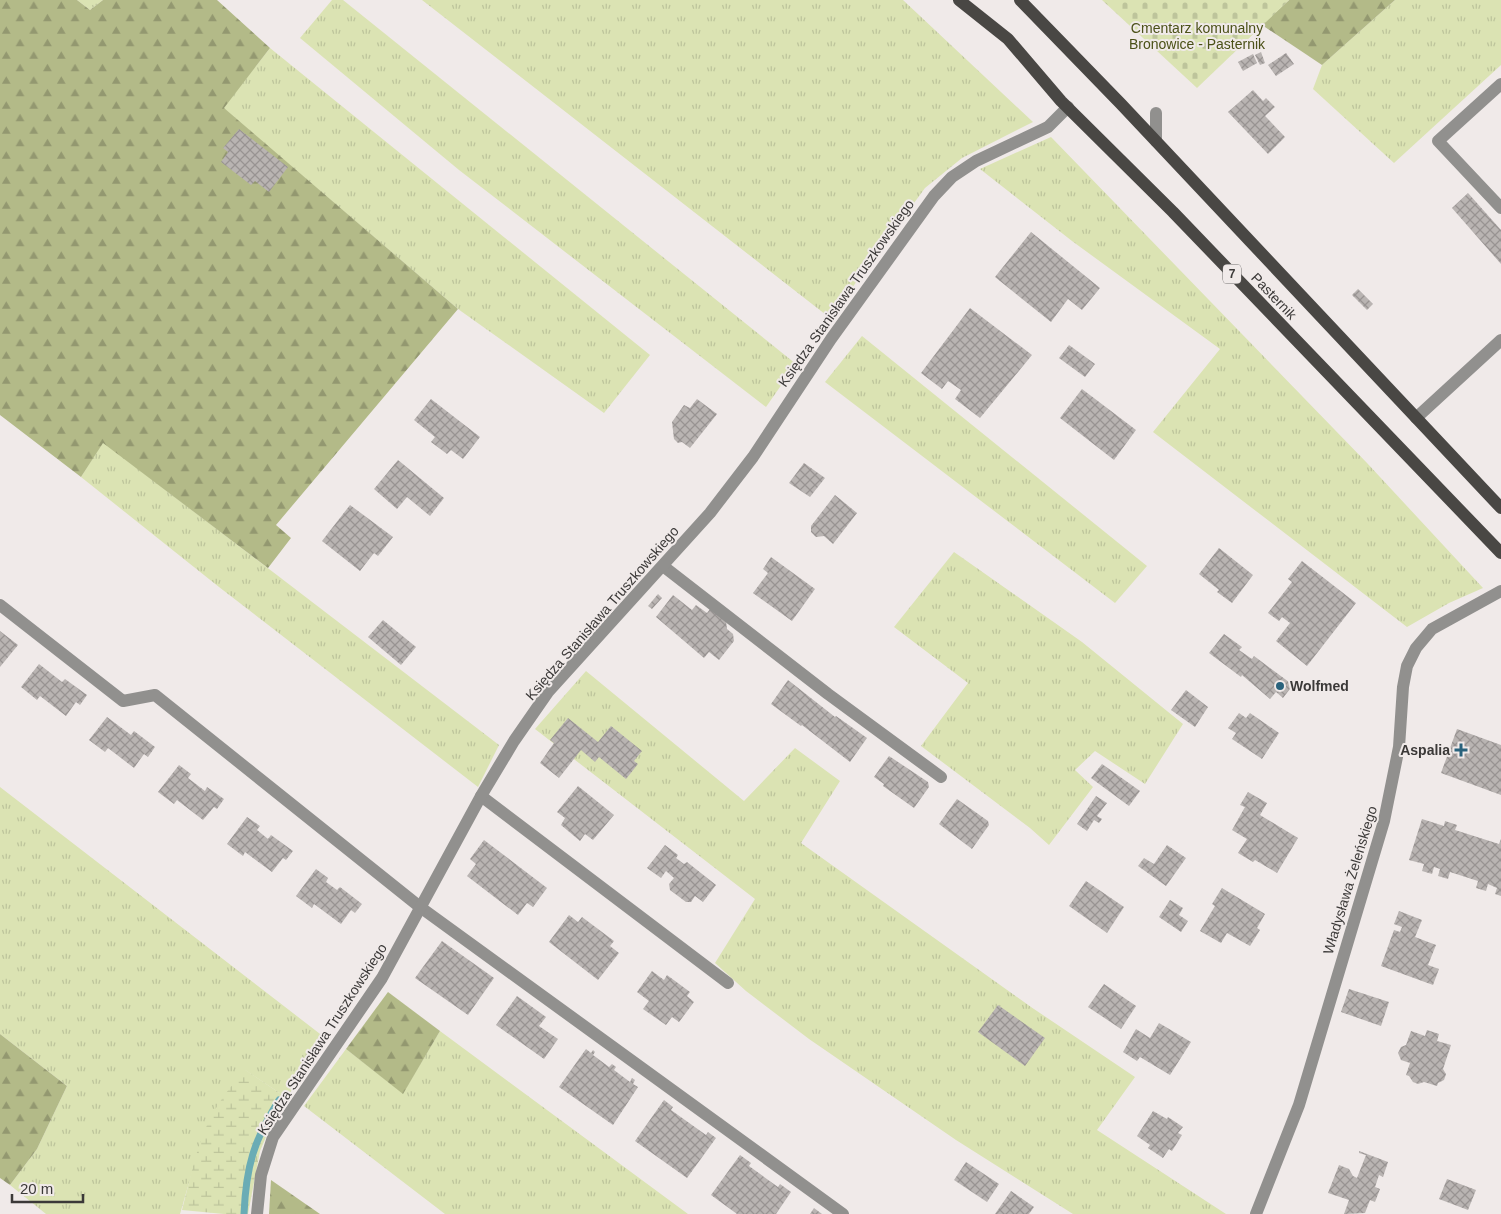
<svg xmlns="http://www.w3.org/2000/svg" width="1501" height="1214" viewBox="0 0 1501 1214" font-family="Helvetica,sans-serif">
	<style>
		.grass { fill: url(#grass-tufts) }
		.forest { fill: url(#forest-firs) }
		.wetland { fill: url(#wetland-marsh) }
		.cemetery { fill: url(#cemetery-stones) }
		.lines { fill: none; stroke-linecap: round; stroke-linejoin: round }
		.stream { stroke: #6aacb5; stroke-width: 7 }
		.building { fill: url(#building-cross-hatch) }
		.minor { stroke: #91908e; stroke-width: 12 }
		.major { stroke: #494744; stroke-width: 12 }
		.poi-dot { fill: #29627c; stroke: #f0eae9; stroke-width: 2 }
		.labels { text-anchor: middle; stroke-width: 4; stroke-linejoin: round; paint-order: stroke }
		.shield { fill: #f0eae9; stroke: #716e6d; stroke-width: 1 }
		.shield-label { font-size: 12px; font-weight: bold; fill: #3b3938 }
		.park-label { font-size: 14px; fill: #4b5118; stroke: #f0eae9 }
		.street-label { font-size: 14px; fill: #3b3938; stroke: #f0eae9 }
		.poi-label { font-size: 14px; font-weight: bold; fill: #3b3938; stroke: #f0eae9; text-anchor: start }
	</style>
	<defs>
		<pattern id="grass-tufts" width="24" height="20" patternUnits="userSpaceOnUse" patternTransform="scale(1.25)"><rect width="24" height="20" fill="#dbe3b3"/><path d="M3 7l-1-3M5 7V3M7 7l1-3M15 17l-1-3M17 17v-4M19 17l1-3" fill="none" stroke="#bdc49b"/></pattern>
		<pattern id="forest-firs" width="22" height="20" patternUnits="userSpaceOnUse" patternTransform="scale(1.25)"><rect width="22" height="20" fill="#b3ba88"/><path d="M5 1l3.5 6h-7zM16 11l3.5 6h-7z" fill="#939870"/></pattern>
		<pattern id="wetland-marsh" width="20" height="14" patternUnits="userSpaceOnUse" patternTransform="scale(1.25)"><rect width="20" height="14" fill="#dbe3b3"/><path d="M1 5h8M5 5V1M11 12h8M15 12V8" fill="none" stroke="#bdc49b"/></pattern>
		<pattern id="cemetery-stones" width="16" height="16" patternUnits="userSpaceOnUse" patternTransform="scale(1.25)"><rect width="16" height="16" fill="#dbe3b3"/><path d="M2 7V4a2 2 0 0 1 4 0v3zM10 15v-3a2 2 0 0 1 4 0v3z" fill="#bdc49b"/></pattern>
		<pattern id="building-cross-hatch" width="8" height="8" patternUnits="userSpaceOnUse" patternTransform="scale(1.25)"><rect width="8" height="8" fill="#b9b4b2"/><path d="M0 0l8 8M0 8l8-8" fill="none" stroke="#989392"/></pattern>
	</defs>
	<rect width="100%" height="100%" fill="#f0eae9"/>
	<!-- grass -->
	<g class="grass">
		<polygon points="77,0 103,0 90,10"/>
		<polygon points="332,0 343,0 796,364 766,407 459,170 300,38"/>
		<polygon points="422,0 903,0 1033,122 962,158 925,188 830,318"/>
		<polygon points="1395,0 1501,0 1501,65 1394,163 1313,89 1322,65"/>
		<polygon points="270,48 650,355 604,413 458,309 223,108"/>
		<polygon points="1051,137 1367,463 1483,588 1449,603 1407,627 1153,432 1220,349 1072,241 980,169"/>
		<polygon points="862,336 1147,566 1115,603 825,382"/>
		<polygon points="103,442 499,745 478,787 219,587 81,477"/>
		<polygon points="954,552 1082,642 1183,724 1145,784 1095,751 1075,770 1093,787 1049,845 1030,828 921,746 968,683 894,627"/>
		<polygon points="586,671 744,801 795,748 840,781 801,843 1031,1007 1135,1077 1097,1130 1226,1214 1073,1214 956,1140 809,1039 746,991 715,963 755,899 535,729"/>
		<polygon points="0,787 324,1037 287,1098 245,1070 199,1148 180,1214 46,1214 10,1185 37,1149 67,1086 0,1034"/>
		<polygon points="440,1031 688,1214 445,1214 304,1106 346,1049 403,1093"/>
	</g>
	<!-- forest -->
	<g class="forest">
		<polygon points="0,0 77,0 90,10 103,0 217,0 270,48 224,108 458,309 276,525 291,538 268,568 103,443 81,477 0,415"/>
		<polygon points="1289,0 1395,0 1322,65 1262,25"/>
		<polygon points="388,992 440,1031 403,1094 346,1049"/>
		<polygon points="0,1034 67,1086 37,1149 10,1185 0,1178"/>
		<polygon points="271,1180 320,1214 269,1214"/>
	</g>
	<!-- wetland -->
	<path class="wetland" d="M244,1069L287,1098L272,1123L260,1151L248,1214H224L182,1210C190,1180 196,1146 211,1117C220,1100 232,1085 244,1069Z"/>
	<!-- cemetery -->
	<polygon class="cemetery" points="1102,0 1289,0 1197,88"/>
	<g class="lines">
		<!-- stream -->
		<path class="stream" d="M244,1214C246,1166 254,1140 279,1100"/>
	</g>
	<!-- building -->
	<g class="building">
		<polygon points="1261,52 1265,63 1260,65 1255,55"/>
		<polygon points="1286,53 1294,64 1276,76 1268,65"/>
		<polygon points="1253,54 1257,63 1243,71 1238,62"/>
		<polygon points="1253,90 1263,101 1266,98 1275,107 1265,116 1285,137 1268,154 1228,112"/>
		<polygon points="239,129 288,167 269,192 255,181 251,185 221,162 228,152 223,148"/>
		<polygon points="1468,193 1501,230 1501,264 1452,208"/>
		<polygon points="1031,232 1100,288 1082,310 1068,299 1051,322 995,277"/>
		<polygon points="1358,289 1373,304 1367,310 1352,295"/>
		<polygon points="970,308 1032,355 980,418 955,399 961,390 948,381 942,389 921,373"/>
		<polygon points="1069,345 1095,364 1085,377 1059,358"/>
		<polygon points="1082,389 1136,430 1114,460 1060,418"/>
		<polygon points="431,399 480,437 463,459 451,450 447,454 431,442 435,437 414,420"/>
		<polygon points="697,399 717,414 690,448 682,442 678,443 674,439 672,422 684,405 690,408"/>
		<polygon points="398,460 444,498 430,516 407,497 397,509 374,489"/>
		<polygon points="804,463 825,478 810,497 789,483"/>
		<polygon points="835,495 857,513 833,544 824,536 816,537 811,532 811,526"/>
		<polygon points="350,505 393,537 378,556 374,553 360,571 322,541"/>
		<polygon points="1219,548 1253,575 1232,603 1217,592 1219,590 1199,574"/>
		<polygon points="771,557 815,589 792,621 753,593 768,573 763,569"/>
		<polygon points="1302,561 1356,603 1307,666 1276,641 1290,623 1282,617 1279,621 1268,613 1292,582 1288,579"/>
		<polygon points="658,594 662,598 652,609 648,606"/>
		<polygon points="673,595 692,610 696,605 707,613 710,609 726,621 727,629 733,634 734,641 719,660 709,652 704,658 656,617"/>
		<polygon points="383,620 416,647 401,665 368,637"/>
		<polygon points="0,631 18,645 0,667"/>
		<polygon points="1224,634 1242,647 1239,650 1252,659 1254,656 1293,685 1283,698 1276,692 1270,699 1242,675 1241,677 1209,653"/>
		<polygon points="39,664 62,682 65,679 87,695 80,705 76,702 66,716 40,696 37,700 21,687"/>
		<polygon points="788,680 835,717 836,716 867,738 850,762 802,725 801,726 771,704"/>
		<polygon points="1186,690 1208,707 1195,727 1171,710"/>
		<polygon points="1239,713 1246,718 1250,713 1279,733 1262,759 1232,739 1236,733 1228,728"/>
		<polygon points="107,717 131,735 134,731 155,747 148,757 144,754 134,768 108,748 105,752 89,740"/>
		<polygon points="568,718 598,742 611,726 642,751 634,761 638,764 626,779 599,757 595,762 581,750 559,778 540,763 554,743 550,740"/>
		<polygon points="1457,729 1501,745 1501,795 1441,773"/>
		<polygon points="889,756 928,782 929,787 914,808 883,786 884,784 874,777"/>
		<polygon points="1102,764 1140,791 1129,806 1091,778"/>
		<polygon points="179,765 191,774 188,778 205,791 207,787 224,799 217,809 214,807 203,820 177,800 174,804 158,792"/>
		<polygon points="578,786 614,815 593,840 585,834 580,841 561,825 565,818 557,812"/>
		<polygon points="1248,792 1267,803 1260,815 1298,838 1277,873 1255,860 1253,862 1238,853 1247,839 1232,830 1245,807 1240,805"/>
		<polygon points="1096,796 1107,803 1097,816 1102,819 1099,823 1094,820 1087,831 1077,824"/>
		<polygon points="957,799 988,821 989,825 972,849 939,824"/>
		<polygon points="247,817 260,826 257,830 268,839 271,835 293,851 286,860 283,858 272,872 245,852 243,856 227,844"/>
		<polygon points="1422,819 1444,826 1445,821 1457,825 1455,830 1499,844 1501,839 1501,896 1495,894 1497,888 1488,884 1486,891 1476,888 1478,881 1450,872 1448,879 1438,876 1440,869 1434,867 1432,874 1422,871 1424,864 1409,860"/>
		<polygon points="484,840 547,888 533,907 527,903 518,915 467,876 476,864 470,859"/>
		<polygon points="665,845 678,855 676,858 684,864 687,862 716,885 703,902 695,896 691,902 686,902 670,890 669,884 674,878 666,871 661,878 647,868"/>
		<polygon points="1167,845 1186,858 1166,886 1138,866 1144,858 1154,864"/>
		<polygon points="316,869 328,878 326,882 337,890 340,887 362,904 355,913 351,910 341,924 314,904 312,908 296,896"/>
		<polygon points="1086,881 1124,907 1107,933 1069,906"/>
		<polygon points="1222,888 1265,914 1257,928 1260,930 1250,946 1227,933 1221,943 1200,931 1215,906 1212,904"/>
		<polygon points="1170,900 1183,908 1179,915 1188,921 1181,932 1159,917"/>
		<polygon points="1399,911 1422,920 1415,937 1436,945 1428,965 1439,969 1433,985 1381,966 1394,930 1400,932 1402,927 1394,924"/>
		<polygon points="569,915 578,922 582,917 614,941 610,946 619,953 598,980 549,942"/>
		<polygon points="442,941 494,978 468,1015 415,978"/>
		<polygon points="652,971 664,980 667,975 690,992 687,996 694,1002 679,1022 672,1017 666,1025 643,1009 649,1001 637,992"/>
		<polygon points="1104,984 1136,1006 1121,1029 1088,1007"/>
		<polygon points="1349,989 1389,1002 1381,1026 1341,1012"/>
		<polygon points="517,996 546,1017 539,1026 558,1039 544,1059 496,1025"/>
		<polygon points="998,1005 1045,1038 1025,1066 978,1032"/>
		<polygon points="1159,1023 1191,1042 1170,1075 1140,1057 1137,1061 1123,1052 1136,1029 1150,1038"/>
		<polygon points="1427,1030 1439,1034 1437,1041 1451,1045 1443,1069 1446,1074 1444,1080 1438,1083 1437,1086 1424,1082 1418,1084 1413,1082 1409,1076 1406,1075 1410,1063 1401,1060 1398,1053 1401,1047 1406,1045 1411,1031 1425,1036"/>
		<polygon points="586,1049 591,1053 593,1050 595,1052 593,1055 609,1067 612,1064 616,1067 614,1070 630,1082 632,1078 635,1080 633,1084 638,1087 613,1125 559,1087"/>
		<polygon points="664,1100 673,1107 671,1110 706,1135 708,1132 716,1138 687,1178 635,1141"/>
		<polygon points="1153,1111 1167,1119 1168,1117 1183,1127 1178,1133 1182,1135 1172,1151 1169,1149 1163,1158 1148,1148 1150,1145 1137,1136"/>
		<polygon points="1359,1151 1388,1162 1383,1177 1379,1175 1375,1187 1380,1189 1375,1202 1370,1200 1365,1213 1344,1214 1349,1200 1328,1193 1339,1165 1349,1169 1353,1176 1357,1178 1366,1155 1359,1153"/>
		<polygon points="740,1155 751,1163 749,1166 778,1187 780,1184 791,1192 776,1214 737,1214 711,1195"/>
		<polygon points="966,1162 999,1184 987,1202 954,1180"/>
		<polygon points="1447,1179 1476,1190 1468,1210 1439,1199"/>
		<polygon points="1011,1191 1034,1207 1029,1214 995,1214"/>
		<polygon points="814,1208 822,1214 810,1214"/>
	</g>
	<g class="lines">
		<!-- minor -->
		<g class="minor">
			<polyline points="1501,84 1438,141 1501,208"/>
			<polyline points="1156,113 1156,141"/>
			<polyline points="1416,418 1501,340"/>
			<polyline points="663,566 828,694 941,777"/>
			<polyline points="0,605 123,701 155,695 420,907 843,1214"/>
			<polyline points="481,796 728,983"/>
			<polyline points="257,1214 261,1175 273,1137 382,978 481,796 514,741 548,692 710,513 753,457 831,339 934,196 952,177 976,161 1048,127 1068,107"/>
			<polyline points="1256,1214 1299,1105 1384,821 1399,747 1403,687 1407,666 1416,648 1432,629 1501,591"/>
		</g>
		<!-- major -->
		<g class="major">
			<polyline points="959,0 1008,39 1061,101 1173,212 1501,553"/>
			<polyline points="1020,0 1121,104 1501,508"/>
		</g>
	</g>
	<!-- markers -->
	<g class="poi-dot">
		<circle cx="1280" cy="686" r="5"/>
		<path d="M1458.5 742.5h5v5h5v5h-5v5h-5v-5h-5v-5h5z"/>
	</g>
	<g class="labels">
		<!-- shield labels -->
		<rect class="shield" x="1223" y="264.5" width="18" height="19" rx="4"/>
		<g class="shield-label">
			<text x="1232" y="278">7</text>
		</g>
		<!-- park labels -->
		<g class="park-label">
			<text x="1197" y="33">Cmentarz komunalny<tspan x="1197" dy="16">Bronowice - Pasternik</tspan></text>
		</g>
		<!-- street labels -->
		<g class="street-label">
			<text transform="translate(846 293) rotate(-55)" y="5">Księdza Stanisława Truszkowskiego</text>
			<text transform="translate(1274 296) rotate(46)" y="5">Pasternik</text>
			<text transform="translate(602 613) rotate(-49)" y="5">Księdza Stanisława Truszkowskiego</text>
			<text transform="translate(1350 880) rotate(-73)" y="5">Władysława Żeleńskiego</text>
			<text transform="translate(322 1039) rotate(-57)" y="5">Księdza Stanisława Truszkowskiego</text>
		</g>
		<!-- poi labels -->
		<g class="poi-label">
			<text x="1290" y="691">Wolfmed</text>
			<text x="1450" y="755" text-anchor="end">Aspalia</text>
		</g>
	</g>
	<!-- scale -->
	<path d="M12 1194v8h71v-8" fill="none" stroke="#3b3938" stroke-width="2.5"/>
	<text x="20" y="1194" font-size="15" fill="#3b3938" stroke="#f0eae9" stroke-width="4" paint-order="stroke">20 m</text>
</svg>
